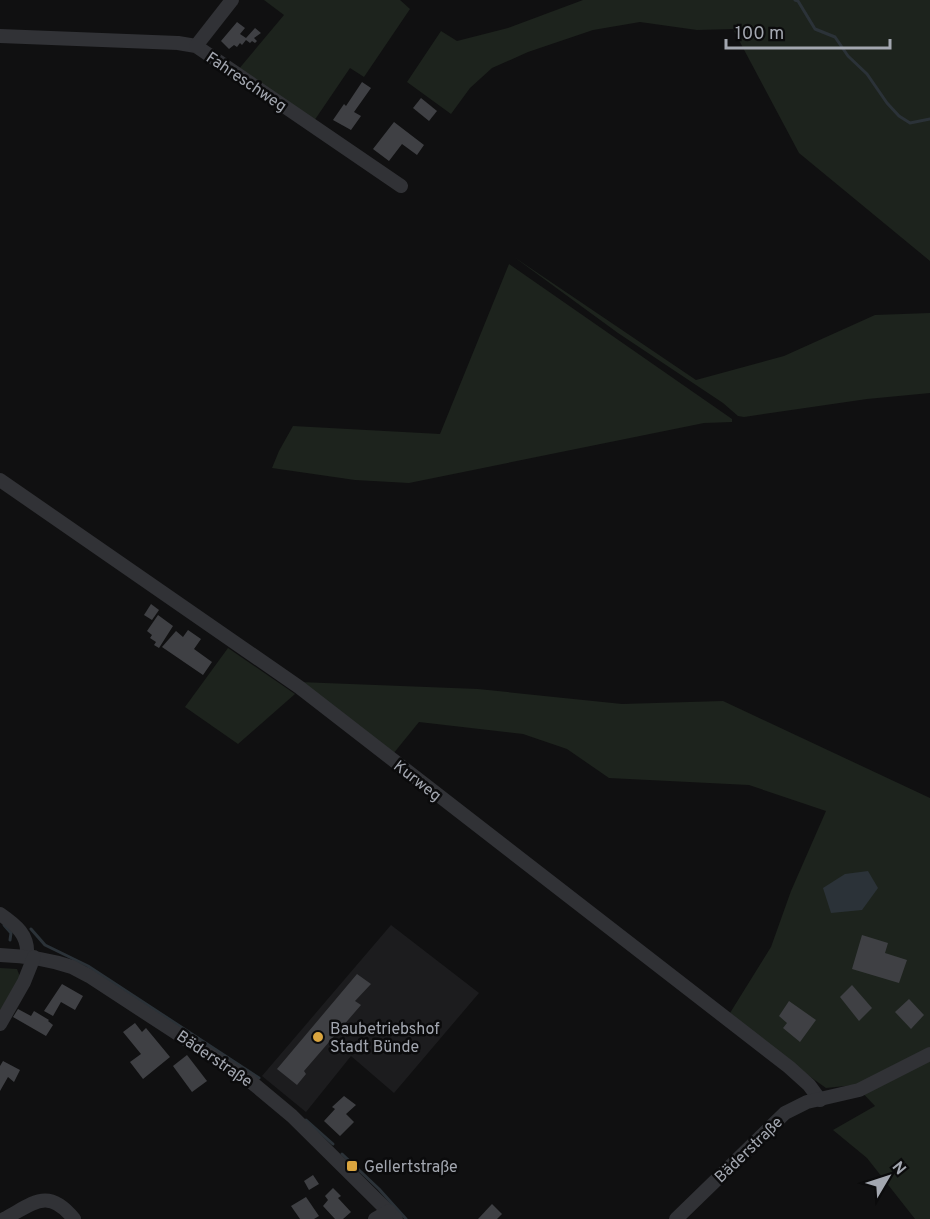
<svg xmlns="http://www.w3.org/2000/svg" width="930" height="1219" viewBox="0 0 930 1219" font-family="Overpass,sans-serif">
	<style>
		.built { fill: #1c1c1e }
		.green { fill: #1d231d }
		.water { fill: #2b3238 }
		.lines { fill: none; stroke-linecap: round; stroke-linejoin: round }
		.stream { stroke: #2b3238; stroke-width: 3 }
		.building { fill: #3f4044 }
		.minor { stroke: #313236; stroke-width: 14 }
		.poi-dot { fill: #daa53f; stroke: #0b0b0c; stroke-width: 2 }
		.labels { text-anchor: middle; stroke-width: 5; stroke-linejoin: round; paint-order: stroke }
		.street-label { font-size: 16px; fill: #a3a7b0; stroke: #0b0b0c }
		.poi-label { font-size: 16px; fill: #a3a7b0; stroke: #0b0b0c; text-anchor: start }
	</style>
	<rect width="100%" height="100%" fill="#101011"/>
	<!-- built -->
	<polygon class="built" points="391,925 479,993 394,1093 351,1056 306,1112 262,1076"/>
	<!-- green -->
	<g class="green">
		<polygon points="264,0 400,0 410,9 364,77 350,68 314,121 238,70 284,15"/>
		<polygon points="583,0 930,0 930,261 799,153 733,29 697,30 640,22 593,30 528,52 492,68 470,88 451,114 407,82 441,31 457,41 508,28"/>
		<polygon points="514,257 696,380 784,356 875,315 930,313 930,393 867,399 744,417 738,416 723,403 618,333"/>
		<polygon points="509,264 732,419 732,422 704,423 409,483 355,480 272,468 279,451 293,426 440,434"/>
		<polygon points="228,648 295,694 238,744 185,707"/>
		<polygon points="299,682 478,689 622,704 723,701 930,798 930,1219 915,1219 867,1158 833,1130 875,1106 855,1085 826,1088 784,1058 730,1013 771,947 791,891 826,811 749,785 609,778 567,749 523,734 419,722 393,754"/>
		<polygon points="0,968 17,969 20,977 0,1013"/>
	</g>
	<!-- water -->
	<polygon class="water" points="868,871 878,888 862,910 831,913 823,888 845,874"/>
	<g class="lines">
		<!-- stream -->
		<g class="stream">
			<polyline points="795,0 798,1 815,29 835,37 848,56 867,74 887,103 899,116 910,123 930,119"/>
			<polyline points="4,925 11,933 10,940"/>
			<polyline points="31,929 45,945 88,966 259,1078"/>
			<polyline points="306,1120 333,1144"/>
			<polyline points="342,1154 379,1189 406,1219"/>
		</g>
	</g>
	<!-- building -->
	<g class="building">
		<polygon points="237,22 245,28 240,34 246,38 255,28 261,33 254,38 257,41 255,43 252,41 250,43 246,40 242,45 240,43 237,47 234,45 229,49 221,41"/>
		<polygon points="362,82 371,88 354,112 361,116 351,130 333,120 344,104 346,106"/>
		<polygon points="421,98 437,111 429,121 413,108"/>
		<polygon points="394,122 424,145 417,155 402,144 389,161 373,149"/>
		<polygon points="151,604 159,610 152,620 144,615"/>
		<polygon points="158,615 173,626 159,648 154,645 156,642 150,638 152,635 147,631"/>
		<polygon points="188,630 201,639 194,649 212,662 203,675 162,647 176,631 183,637"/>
		<polygon points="862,935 888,943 885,953 907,960 899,983 852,969"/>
		<polygon points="357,974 371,984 355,1001 361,1005 304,1071 306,1074 297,1085 277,1069"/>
		<polygon points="62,984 83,996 75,1010 61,1002 53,1016 44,1011"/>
		<polygon points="852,985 872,1008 859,1021 840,997"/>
		<polygon points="909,999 924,1015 911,1029 895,1012"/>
		<polygon points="789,1001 816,1020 800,1042 783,1028 787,1023 779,1016"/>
		<polygon points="18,1009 31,1016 34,1011 49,1020 48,1021 53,1025 46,1036 13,1017"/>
		<polygon points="135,1023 142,1032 146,1028 170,1057 143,1079 130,1062 141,1054 123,1032"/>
		<polygon points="187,1055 207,1081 192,1092 173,1066"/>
		<polygon points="3,1061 20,1070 14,1082 8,1077 0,1091 0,1066"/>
		<polygon points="344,1096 356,1105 346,1114 354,1122 340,1136 324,1121 335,1109 332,1107"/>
		<polygon points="313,1175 319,1184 309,1190 304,1181"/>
		<polygon points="333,1188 341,1196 338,1198 351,1212 343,1219 335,1219 323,1206 328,1200 325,1196"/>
		<polygon points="306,1197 319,1216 314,1219 300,1219 291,1206"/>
		<polygon points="492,1204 502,1214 497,1219 478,1219"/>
	</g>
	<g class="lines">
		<!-- minor -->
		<g class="minor">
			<polyline points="0,36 178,43 196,46 401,186"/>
			<polyline points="196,46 232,0"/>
			<polyline points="0,480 299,687 789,1067 809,1085 820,1100"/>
			<path d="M0,914C16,925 29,935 27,956"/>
			<path d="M0,955C25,956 48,959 72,967L89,976L250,1081L292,1116L396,1219"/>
			<polyline points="0,1024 24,982 34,957"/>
			<path d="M4,1219C34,1203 48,1187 74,1219"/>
			<polyline points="375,1219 389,1211"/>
			<polyline points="676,1219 785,1113 807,1102 859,1090 930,1054"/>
		</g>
	</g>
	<!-- markers -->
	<g class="poi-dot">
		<circle cx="318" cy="1037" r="6"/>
		<rect x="346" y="1160" width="12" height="12" rx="3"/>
	</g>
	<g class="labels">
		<!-- street labels -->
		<g class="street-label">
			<text transform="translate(247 81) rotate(34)" y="6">Fahreschweg</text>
			<text transform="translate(418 780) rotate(38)" y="6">Kurweg</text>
			<text transform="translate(215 1058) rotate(34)" y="6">Bäderstraße</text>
			<text transform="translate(748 1149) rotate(-44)" y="6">Bäderstraße</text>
		</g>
		<!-- poi labels -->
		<g class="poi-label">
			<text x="330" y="1034">Baubetriebshof<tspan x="330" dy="18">Stadt Bünde</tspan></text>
			<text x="364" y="1172">Gellertstraße</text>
		</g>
	</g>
	<!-- north arrow -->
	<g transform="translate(888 1177) rotate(51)" stroke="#0b0b0c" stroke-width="4.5" paint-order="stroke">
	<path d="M0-4.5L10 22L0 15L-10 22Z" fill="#a3a7b0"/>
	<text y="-9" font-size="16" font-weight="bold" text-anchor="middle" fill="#a3a7b0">N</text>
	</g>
	<!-- scale -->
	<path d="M726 39v9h164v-9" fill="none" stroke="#a3a7b0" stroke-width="3"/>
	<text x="735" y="39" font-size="18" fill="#a3a7b0" stroke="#0b0b0c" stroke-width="4.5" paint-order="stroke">100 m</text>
</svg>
